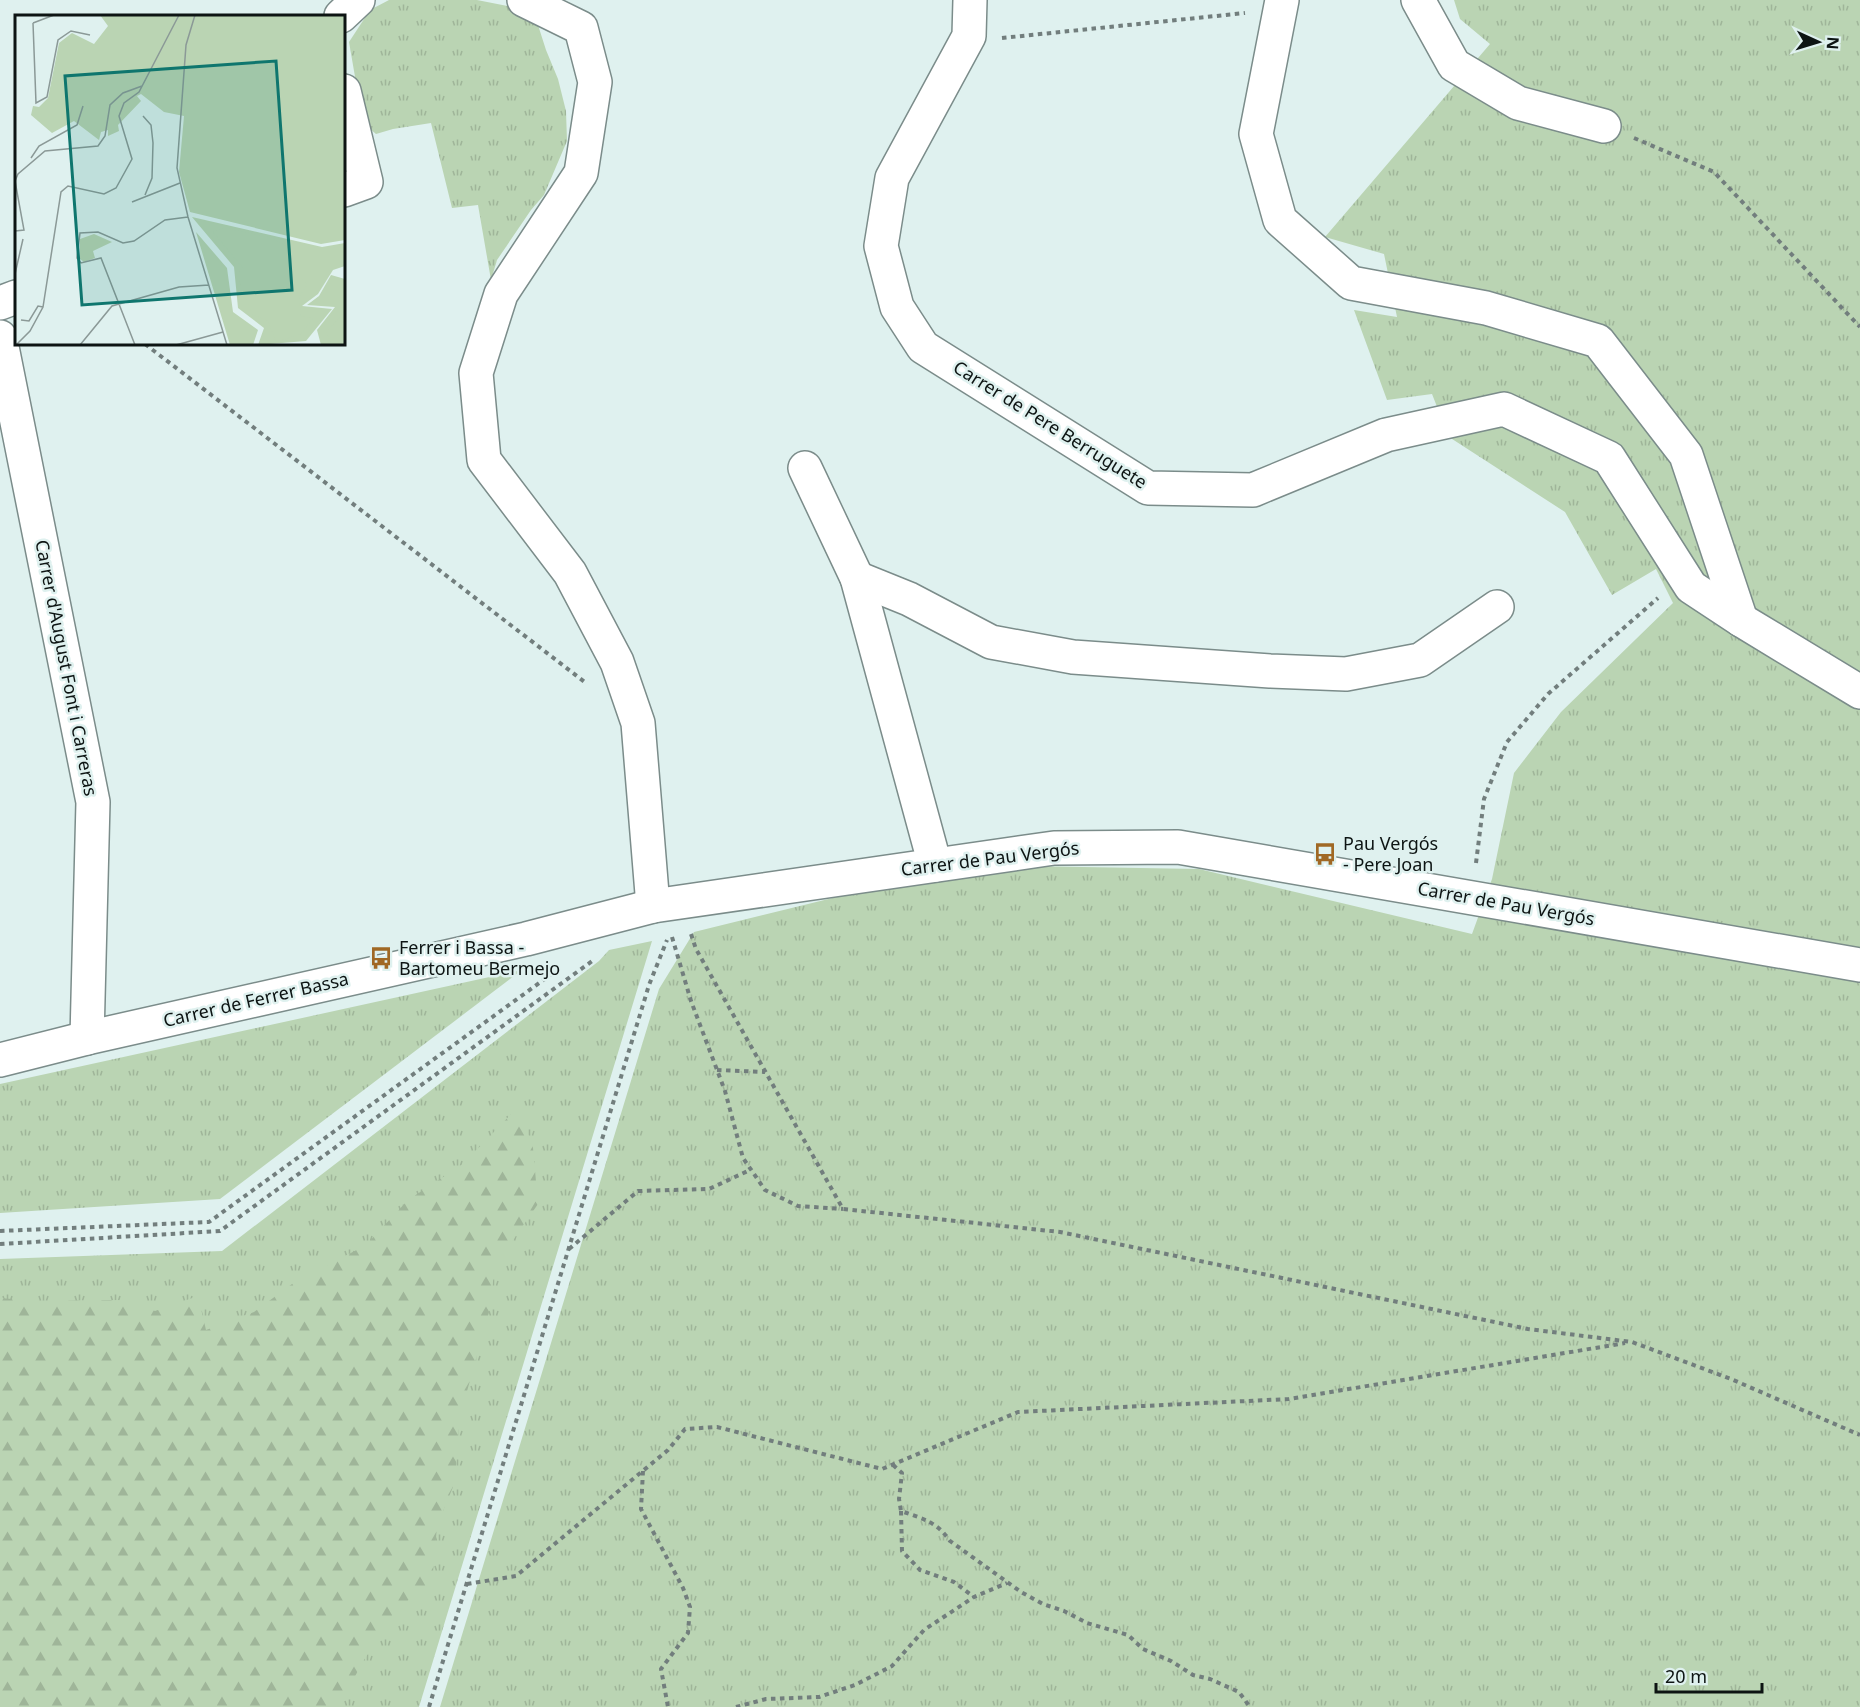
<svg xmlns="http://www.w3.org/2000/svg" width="1860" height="1707" viewBox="0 0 1860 1707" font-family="'Noto Sans',sans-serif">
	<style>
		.grass { fill: url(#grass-tufts) }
		.forest { fill: url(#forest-firs) }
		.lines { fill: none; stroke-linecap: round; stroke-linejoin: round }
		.minor-casing { stroke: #7b8c8a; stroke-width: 36 }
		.path { stroke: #727e7d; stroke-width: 4; stroke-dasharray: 4.5 4.5; stroke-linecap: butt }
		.minor { stroke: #fff; stroke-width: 33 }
		.labels { text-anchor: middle; stroke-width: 5; stroke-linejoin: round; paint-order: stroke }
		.street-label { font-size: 18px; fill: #0d1413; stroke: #dff1ef }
		.poi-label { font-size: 18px; fill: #0d1413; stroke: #dff1ef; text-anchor: start }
		.inset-road { fill: none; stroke: #8b9997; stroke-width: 1.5 }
		.view { fill: #0f766e; fill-opacity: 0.15; stroke: #0f766e; stroke-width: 3 }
		.inset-edge { fill: none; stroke: #0d1413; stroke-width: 3 }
	</style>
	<defs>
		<pattern id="grass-tufts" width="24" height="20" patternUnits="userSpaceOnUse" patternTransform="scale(1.5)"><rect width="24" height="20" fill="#bad4b3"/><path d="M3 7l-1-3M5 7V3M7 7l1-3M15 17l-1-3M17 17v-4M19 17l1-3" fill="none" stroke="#9fb599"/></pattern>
		<pattern id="forest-firs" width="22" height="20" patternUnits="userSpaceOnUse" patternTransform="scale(1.5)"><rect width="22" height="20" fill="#bad4b3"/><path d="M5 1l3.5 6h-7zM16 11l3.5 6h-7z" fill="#9fb599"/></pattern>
	</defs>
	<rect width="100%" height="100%" fill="#dff1ef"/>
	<!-- grass -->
	<g class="grass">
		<polygon points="389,0 477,0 527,10 538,25 546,50 558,79 566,111 567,141 544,195 531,210 497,260 491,280 478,205 452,208 431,123 393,129 376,134 363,123 349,42 370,10"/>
		<polygon points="1454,0 1860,0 1860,1707 440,1707 659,989 694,932 935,873 1024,866 1199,869 1472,934 1492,879 1514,773 1561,712 1673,603 1656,569 1612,595 1565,512 1449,437 1432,394 1387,400 1354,310 1397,317 1384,254 1325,237 1490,44 1460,19"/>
		<polygon points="652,941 419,1707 0,1707 0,1259 222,1251 599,961 609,950"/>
		<polygon points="522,970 220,1199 0,1213 0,1084"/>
	</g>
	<!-- forest -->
	<path class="forest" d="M518,1107L533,1148L538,1204L495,1266L489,1312L459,1420L455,1482L437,1526L432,1584L397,1608L364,1660L338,1707C323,1707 293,1704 281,1707H0V1298L35,1301L128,1300L155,1311L198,1296L206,1330L254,1312L292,1284L366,1245L408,1200L463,1164Z"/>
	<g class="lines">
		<!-- minor casing -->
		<g class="minor-casing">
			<g id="minor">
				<polyline points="524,0 581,28 595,82 581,173 501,294 476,373 484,460 570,573 617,662 638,723 653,906"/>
				<polyline points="970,0 969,36 892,178 881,246 897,307 923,347 1148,488 1253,490 1386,435 1504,409 1609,458 1691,587 1741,620 1860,692"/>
				<polyline points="1282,0 1256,134 1280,220 1351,283 1486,308 1598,341 1686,455 1741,620"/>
				<polyline points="1418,0 1454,65 1518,103 1604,126"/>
				<polyline points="341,16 358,0"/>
				<polyline points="344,91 366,182 344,190"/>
				<polyline points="0,303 16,297"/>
				<polyline points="0,337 93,802 87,1038"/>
				<polyline points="805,468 857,578 935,865"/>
				<polyline points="857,578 909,599 991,642 1073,657 1270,671 1346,674 1420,660 1497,607"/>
				<polyline points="0,1060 87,1038 526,939 653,906 1054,848 1178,847 1860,965"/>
			</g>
		</g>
		<!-- path -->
		<g class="path">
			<polyline points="1002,38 1245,13"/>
			<polyline points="1634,138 1714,172 1860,327"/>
			<polyline points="145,344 586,683"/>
			<polyline points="1476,863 1484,799 1507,742 1548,694 1658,598"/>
			<polyline points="691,934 696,949 843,1209 1060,1232 1528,1329 1632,1342 1731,1379 1860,1435"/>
			<polyline points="672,937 691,1001 725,1091 743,1158 765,1190 798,1206 843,1209"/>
			<polyline points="717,1070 765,1072"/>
			<polyline points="0,1231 209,1222 560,968"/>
			<polyline points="0,1244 220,1231 595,959"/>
			<polyline points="569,1249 638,1191 709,1189 750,1170"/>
			<path d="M893,1465L902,1473L899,1499L901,1511C923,1519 936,1521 950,1541L1021,1592L1043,1604L1064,1611L1087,1623L1128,1635L1143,1649L1171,1661L1193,1675L1210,1679L1239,1692L1250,1707"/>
			<polyline points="643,1471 641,1509 683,1588 690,1607 688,1633 661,1669 668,1707"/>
			<polyline points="901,1511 902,1551 920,1570 954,1582 974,1597"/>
			<polyline points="467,1584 516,1576 668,1450 685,1429 717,1427 882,1469 1018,1412 1289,1399 1625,1343"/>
			<polyline points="429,1707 649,985 667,940"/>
			<polyline points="736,1707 766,1699 819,1697 855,1685 892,1666 924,1630 974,1597 1007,1583"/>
		</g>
		<!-- minor -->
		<use href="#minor" class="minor"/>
	</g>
	<!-- icons -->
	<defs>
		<g id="bus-bare" transform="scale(1.8)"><path d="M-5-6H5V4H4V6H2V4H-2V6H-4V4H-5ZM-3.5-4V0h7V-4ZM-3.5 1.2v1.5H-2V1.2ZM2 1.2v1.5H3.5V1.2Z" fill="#a06824" stroke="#dff1ef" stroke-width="2.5" paint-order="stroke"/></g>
	</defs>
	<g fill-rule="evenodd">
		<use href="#bus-bare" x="1325" y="854"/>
		<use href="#bus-bare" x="381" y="958"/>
	</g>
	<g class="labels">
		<!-- street labels -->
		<g class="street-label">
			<text transform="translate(1050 425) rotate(32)" y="6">Carrer de Pere Berruguete</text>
			<text transform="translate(66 668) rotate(79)" y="6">Carrer d'August Font i Carreras</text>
			<text transform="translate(990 859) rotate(-7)" y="6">Carrer de Pau Vergós</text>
			<text transform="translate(1506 904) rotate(10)" y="6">Carrer de Pau Vergós</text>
			<text transform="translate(256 1000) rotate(-13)" y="6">Carrer de Ferrer Bassa</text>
		</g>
		<!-- poi labels -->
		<g class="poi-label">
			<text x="1343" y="850">Pau Vergós<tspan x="1343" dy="21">- Pere Joan</tspan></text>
			<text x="399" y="954">Ferrer i Bassa -<tspan x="399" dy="21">Bartomeu Bermejo</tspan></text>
		</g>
	</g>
	<!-- overview -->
	<g transform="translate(15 15)">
		<rect width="330" height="330" fill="#dff1ef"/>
		<path d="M85,0H330V225L306,229L175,197L164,157L169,101L149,97L126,79L122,81L126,86L103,110L104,116L93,121V115L86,117L84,125L59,106L37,118L16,100L18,91L24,92L33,83L44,28L57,18L79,29L93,11ZM177,202L307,232L330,228V251L318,255L303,279L287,291L317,294L291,326L243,330L249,313L223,293L219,252ZM181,217L212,253L218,297L243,315L238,330H215ZM79,219L97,227L78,236L80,243L69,247L65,244V224ZM316,260L330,264V330H306L302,315L320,292L292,290L304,281Z" fill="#bad4b3"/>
		<path d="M210,213L258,223L275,234L279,253L292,270L284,282L286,301L298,303L286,319L261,327L253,306L236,299L233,285L226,281L224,255L228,253L198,217ZM330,297V329L317,330L311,317Z" fill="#bad4b3"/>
		<path class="inset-road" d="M180,0L171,30L162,153L173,202L212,330M18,8L21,88L32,82L43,25L56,16L75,20M18,8L39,0M128,101L136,110L138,128L137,163L130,180M16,143L24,131L62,110L68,91M117,187L165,168M0,216L9,215L0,166L3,159L30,136L83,131L90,121L95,90L108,78L127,71M0,259L8,224M6,305L14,306L23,291L28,292M1,330L15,316L28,292L46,177L53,171L89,179L101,173L117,144L104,101L109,88L124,77L164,0M65,330L97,291L164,272L194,270M120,330L86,243L66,248L62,243L65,218L83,217L108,228L119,226L150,205L173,202M161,330L208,317"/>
		<path class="view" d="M261,46L277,275L67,290L50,61Z"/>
		<rect width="330" height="330" class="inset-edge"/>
	</g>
	<!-- north arrow -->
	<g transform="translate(1818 42) rotate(94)" stroke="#dff1ef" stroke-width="4.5" paint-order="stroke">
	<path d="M0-4.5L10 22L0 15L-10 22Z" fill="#0d1413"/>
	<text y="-9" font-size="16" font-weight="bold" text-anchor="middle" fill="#0d1413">N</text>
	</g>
	<!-- scale -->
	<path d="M1656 1683v9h106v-9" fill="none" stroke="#0d1413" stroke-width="3"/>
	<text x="1665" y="1683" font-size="18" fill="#0d1413" stroke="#dff1ef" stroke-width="4.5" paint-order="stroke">20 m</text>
</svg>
